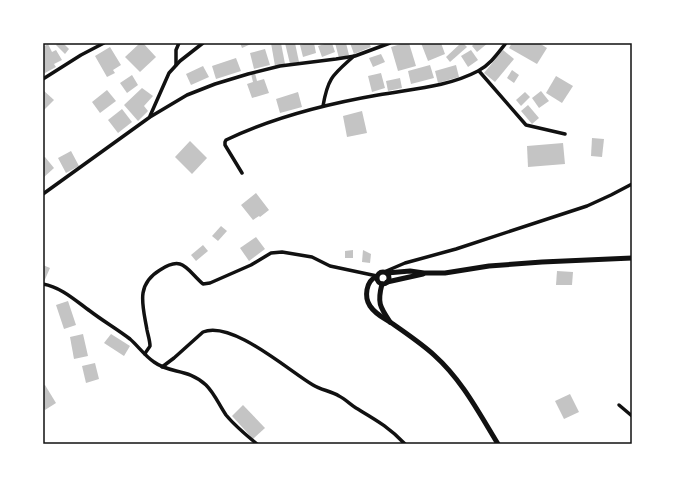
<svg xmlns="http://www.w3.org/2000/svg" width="675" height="487" viewBox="0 0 675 487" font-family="Overpass,sans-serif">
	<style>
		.building { fill: #c4c4c4 }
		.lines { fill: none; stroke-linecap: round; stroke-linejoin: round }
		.minor { stroke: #111; stroke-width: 3.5 }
		.secondary { stroke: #111; stroke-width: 5 }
		.neatline { fill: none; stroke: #111; stroke-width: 1.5 }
	</style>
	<rect width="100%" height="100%" fill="#fff"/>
	<!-- building -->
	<g class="building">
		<polygon points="58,43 63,43 69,49 65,54 56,45"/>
		<polygon points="140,43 143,43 156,57 140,72 125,57"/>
		<polygon points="240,43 253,43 242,48"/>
		<polygon points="271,43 281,43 285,64 275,66"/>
		<polygon points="285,43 295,43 299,62 290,64"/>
		<polygon points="308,43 314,43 316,53 303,57 300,45"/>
		<polygon points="328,43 332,43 335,52 322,57 318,46"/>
		<polygon points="335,43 346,43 349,55 339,58"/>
		<polygon points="350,43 369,43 371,47 354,54"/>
		<polygon points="404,43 409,43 416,66 398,71 391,47"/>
		<polygon points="421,43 441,43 445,54 428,61"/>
		<polygon points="461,43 463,43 467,47 450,62 446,57"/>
		<polygon points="475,43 488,43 477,52 472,46"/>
		<polygon points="512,43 539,43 547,48 537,64 509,48"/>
		<polygon points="48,44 52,52 56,50 62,60 54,64 56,67 45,73 43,69 43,47"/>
		<polygon points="110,47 121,65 113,70 115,73 107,77 95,56"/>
		<polygon points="265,49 270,65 254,69 250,53"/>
		<polygon points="471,50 478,60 468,67 461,56"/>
		<polygon points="503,50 514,59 495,82 484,73"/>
		<polygon points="381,54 385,62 373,67 369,58"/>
		<polygon points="236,58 241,71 216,79 212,66"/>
		<polygon points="430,65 434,78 411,84 408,71"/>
		<polygon points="456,65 459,77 438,83 435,71"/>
		<polygon points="203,66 209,77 191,85 186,74"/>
		<polygon points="512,70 519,75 514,83 507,78"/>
		<polygon points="255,73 257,81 264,79 269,93 252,98 247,84 253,82 251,74"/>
		<polygon points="381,73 385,88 372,92 368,76"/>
		<polygon points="132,75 138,85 127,93 120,83"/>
		<polygon points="556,76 573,86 562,103 546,93"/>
		<polygon points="400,78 402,88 388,91 386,81"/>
		<polygon points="142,88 153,96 144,106 148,111 138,121 124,105"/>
		<polygon points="43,90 54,100 44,110 43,109"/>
		<polygon points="107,90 116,101 100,113 92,102"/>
		<polygon points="541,91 549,101 539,108 532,98"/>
		<polygon points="298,92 302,107 280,113 276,99"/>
		<polygon points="525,92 530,97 521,106 516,100"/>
		<polygon points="528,105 539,118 532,124 521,111"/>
		<polygon points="122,109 132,122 118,133 108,120"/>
		<polygon points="362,111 367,133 347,137 343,116"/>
		<polygon points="592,138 604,139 602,157 591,156"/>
		<polygon points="190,141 207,158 192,174 175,157"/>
		<polygon points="563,143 565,164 528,167 527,146"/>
		<polygon points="71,151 79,166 66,173 58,158"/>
		<polygon points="45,157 54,168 43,178 43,158"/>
		<polygon points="256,193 269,210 260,217 259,216 253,220 241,205"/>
		<polygon points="221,226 227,231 218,241 212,236"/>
		<polygon points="256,237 265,249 249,261 240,248"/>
		<polygon points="203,245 208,251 196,261 191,255"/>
		<polygon points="353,250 353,258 345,258 345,251"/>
		<polygon points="363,250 371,254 370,263 362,262"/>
		<polygon points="43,265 50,268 43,284"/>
		<polygon points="557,271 573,272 572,285 556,285"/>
		<polygon points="68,301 76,325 64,329 56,305"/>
		<polygon points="83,334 88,356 74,359 70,337"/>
		<polygon points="111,334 130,346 124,356 104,343"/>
		<polygon points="95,363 99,379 86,383 82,366"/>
		<polygon points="45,385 56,403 45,410 43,406 43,386"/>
		<polygon points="570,394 579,412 564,419 555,401"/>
		<polygon points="243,405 265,428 253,439 232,416"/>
	</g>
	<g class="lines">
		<!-- minor -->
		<g class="minor">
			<polyline points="176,65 176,50 179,43"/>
			<polyline points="479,71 526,125 565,134"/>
			<polyline points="43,79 81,55 104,43"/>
			<path d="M323,106C328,77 333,75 354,56"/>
			<polyline points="150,116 169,73 180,61 203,43"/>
			<path d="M242,173L225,145V142L226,140C274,117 326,104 378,95C411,89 448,87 478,71C490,65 498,53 506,43"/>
			<polyline points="43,194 150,117 187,95 215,84 248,74 280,66 336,59 355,56 390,43"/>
			<polyline points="384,272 405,263 456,249 587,206 611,195 632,184"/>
			<path d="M43,284C61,287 76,301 90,311C103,321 117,329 130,339C138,346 145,356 154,362C170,374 188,368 206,385C215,394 219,405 226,415C235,426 246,435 257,444"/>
			<path d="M145,354C146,351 149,348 150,346C150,341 148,335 147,330C143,306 135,285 160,270C183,255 186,269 203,284L210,283L251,265L271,253L282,252L312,257L330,266L377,276"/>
			<path d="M162,367L174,358L203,332C232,320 289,371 313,385C321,390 331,391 339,396C345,399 350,404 356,408C376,420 389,427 405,444"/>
			<polyline points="619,405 632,416"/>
		</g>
		<!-- secondary -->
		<g class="secondary">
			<circle cx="383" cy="278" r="6"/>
			<polyline points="387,273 410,271 424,273 445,273 489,266 542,262 632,258"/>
			<path d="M376,277C366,281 364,297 370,306C376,315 384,318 393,324C407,334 422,344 434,355C462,380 479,413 498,444"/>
			<polyline points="387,282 423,274"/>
			<path d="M382,284C377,303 380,307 390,322"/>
		</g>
	</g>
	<!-- border -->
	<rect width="675" height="487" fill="none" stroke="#ffffff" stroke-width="88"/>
	<rect x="44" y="44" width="587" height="399" class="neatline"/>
</svg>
